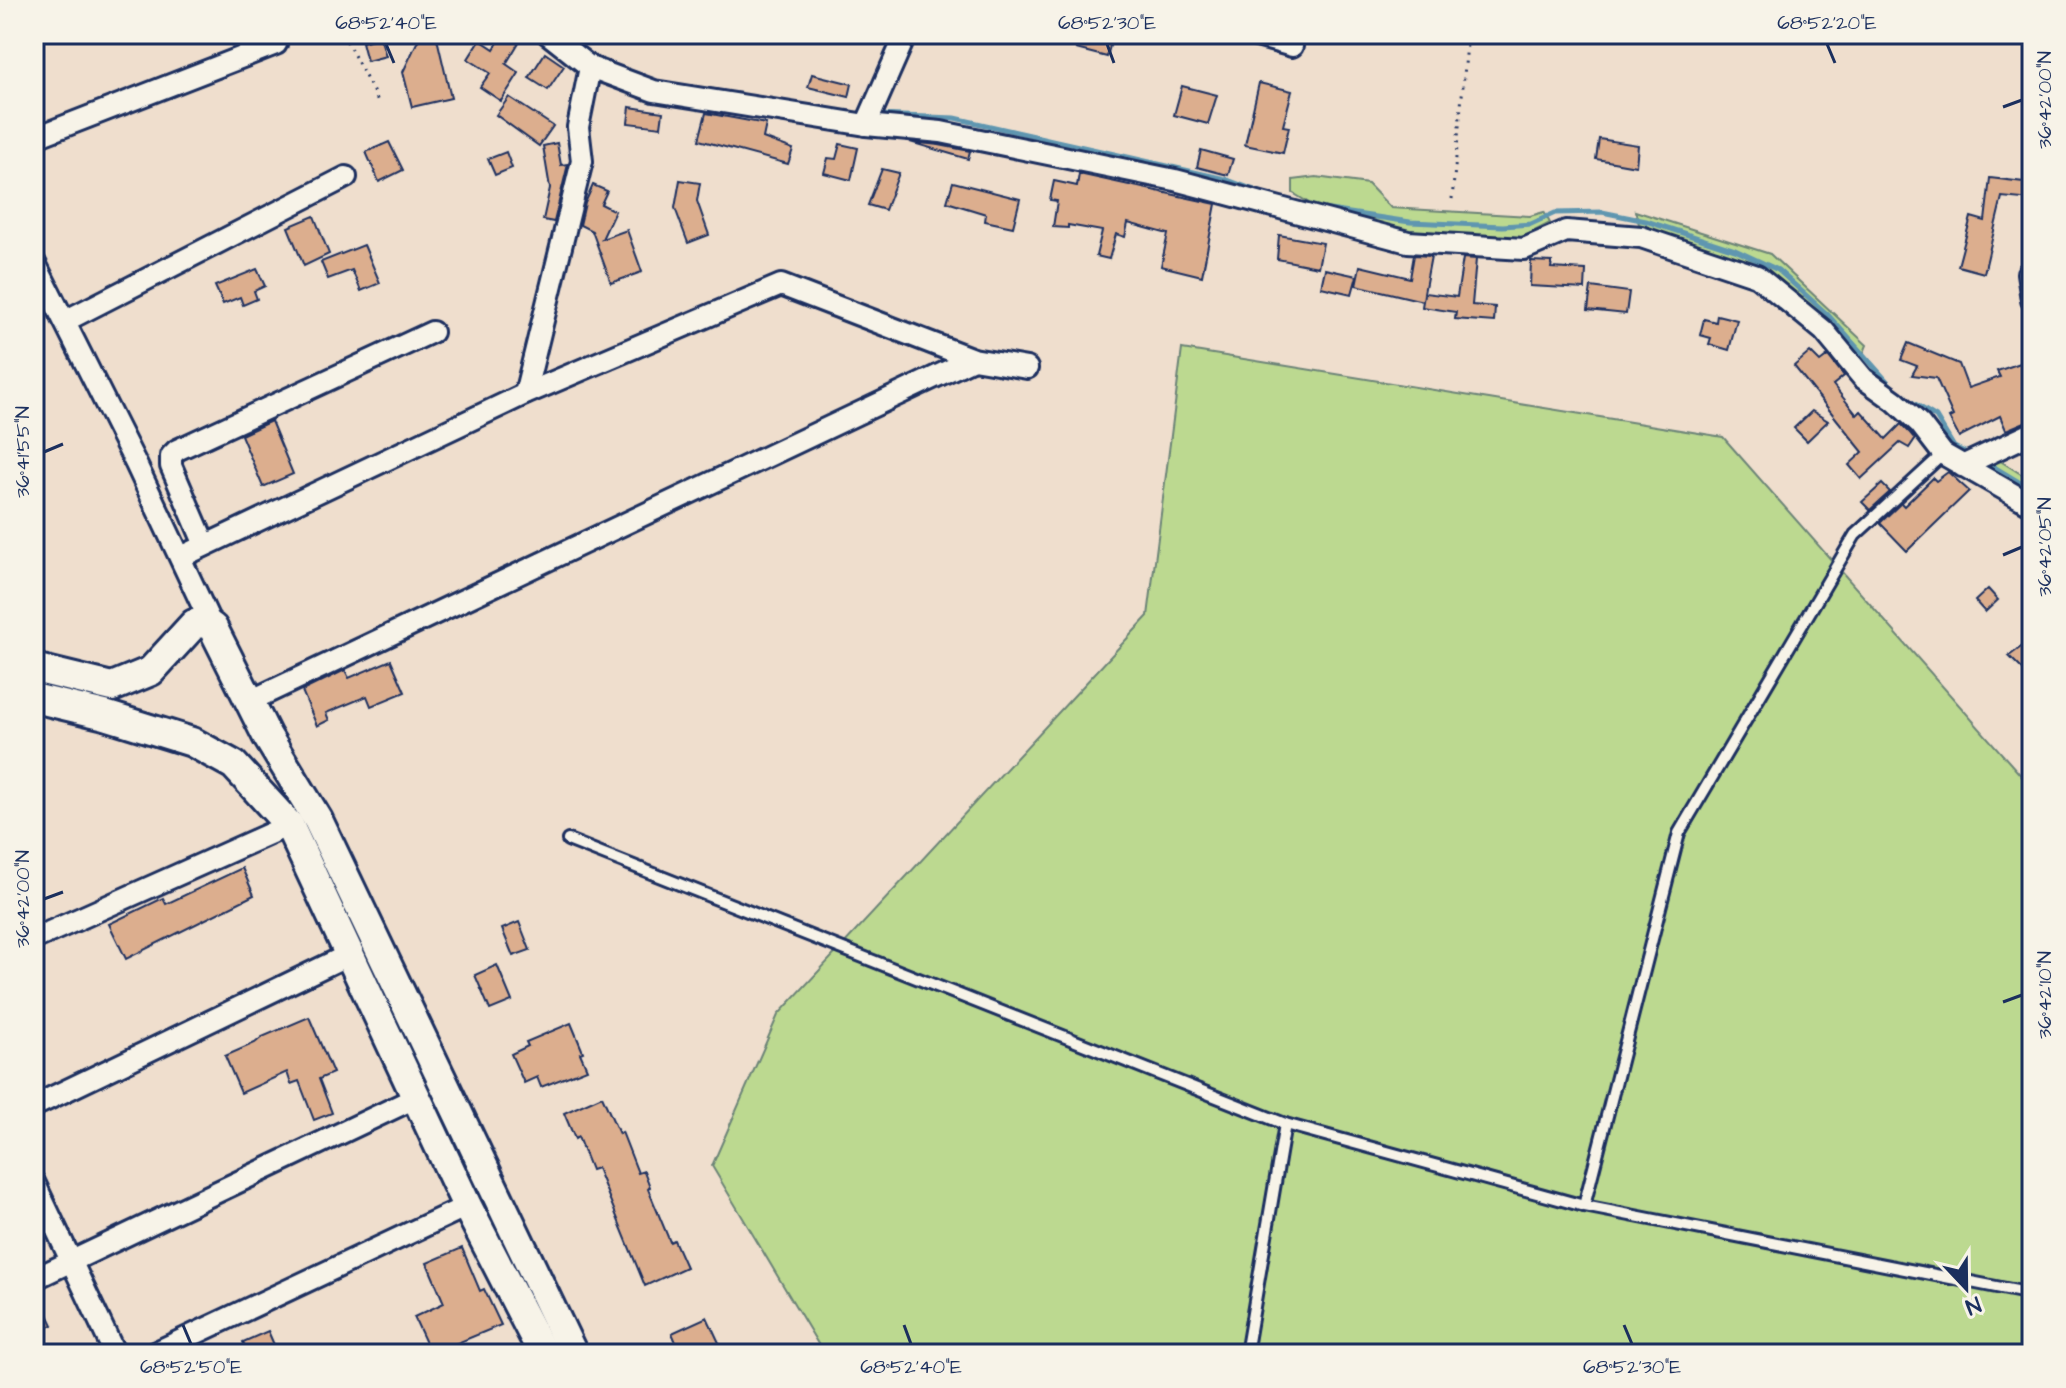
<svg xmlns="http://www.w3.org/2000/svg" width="2066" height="1388" viewBox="0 0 2066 1388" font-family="'Architects Daughter',sans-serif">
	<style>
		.green { fill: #bcd990; stroke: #6c8477; stroke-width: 2 }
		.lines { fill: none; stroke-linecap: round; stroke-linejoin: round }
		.stream { stroke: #5e96b0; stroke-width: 5 }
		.building { fill: #dcae8e; stroke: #1b2f5e; stroke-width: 2 }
		.service-casing { stroke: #1b2f5e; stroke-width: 16 }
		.minor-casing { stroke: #1b2f5e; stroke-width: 26 }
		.secondary-casing { stroke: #1b2f5e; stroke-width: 34 }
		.path { stroke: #1b2f5e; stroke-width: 3; stroke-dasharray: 2 6; stroke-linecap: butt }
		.service { stroke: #f7f3e8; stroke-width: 10 }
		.minor { stroke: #f7f3e8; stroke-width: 20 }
		.secondary { stroke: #f7f3e8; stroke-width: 28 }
		.ticks { fill: none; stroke: #1b2f5e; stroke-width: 3 }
		.neatline { fill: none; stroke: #1b2f5e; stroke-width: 3 }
		.ticks-label { font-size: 20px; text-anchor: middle; fill: #1b2f5e }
	</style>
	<rect width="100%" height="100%" fill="#efdecd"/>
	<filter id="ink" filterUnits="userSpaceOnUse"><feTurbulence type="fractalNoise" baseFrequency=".0125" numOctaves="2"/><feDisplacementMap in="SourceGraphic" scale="16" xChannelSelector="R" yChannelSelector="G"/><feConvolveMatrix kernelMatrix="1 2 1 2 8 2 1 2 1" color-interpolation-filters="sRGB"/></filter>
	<g filter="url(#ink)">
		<!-- green -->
		<g class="green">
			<polygon points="1316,177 1368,184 1391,208 1530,216 1544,212 1550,223 1515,241 1389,231 1330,216 1293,193 1293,180"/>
			<polygon points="1635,211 1770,254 1867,345 1860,362 1833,326 1766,272 1639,224"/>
			<polygon points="1182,349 1723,437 2032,788 2032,1354 824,1354 712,1166 778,1015 1148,616"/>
			<polygon points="1994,457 2032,481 2032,498 1975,465"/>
		</g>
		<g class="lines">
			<!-- stream -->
			<g class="stream">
				<polyline points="876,115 955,118 1225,179 1268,195"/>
				<polyline points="1316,208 1410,222 1503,226 1531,224 1555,213 1602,212 1646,221 1735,250 1778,270 1827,314 1894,389"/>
				<polyline points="1905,398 1936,417 1954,447 1971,455"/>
				<polyline points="1984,461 2032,490"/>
			</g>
		</g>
		<!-- building -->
		<g class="building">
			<polygon points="421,34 436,34 451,98 412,107 403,72"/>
			<polygon points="503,34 524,34 506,64 519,73 501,101 480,87 490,73 468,59 480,40 494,49"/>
			<polygon points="1080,34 1113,34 1107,57 1076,49"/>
			<polygon points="380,37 386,56 367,61 362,42"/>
			<polygon points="545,53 564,66 548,90 529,78"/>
			<polygon points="812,74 852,84 849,97 808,87"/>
			<polygon points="1259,83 1292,91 1283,126 1289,127 1283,153 1245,145"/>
			<polygon points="1182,86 1217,95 1208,124 1174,115"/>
			<polygon points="509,97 553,126 539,146 496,115"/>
			<polygon points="630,107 663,112 661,127 628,123"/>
			<polygon points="706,113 766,124 763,138 793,149 788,164 699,140"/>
			<polygon points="1599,139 1638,145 1636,166 1596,159"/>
			<polygon points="389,142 403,170 379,182 366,152"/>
			<polygon points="910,142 939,145 970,151 968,159"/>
			<polygon points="557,143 561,165 568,164 554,222 543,220 550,188 543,146"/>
			<polygon points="840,144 858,148 851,180 824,173 828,158 836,159"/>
			<polygon points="1201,150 1233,159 1228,175 1197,167"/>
			<polygon points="506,152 512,168 495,175 488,159"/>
			<polygon points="882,169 899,173 885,210 868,205"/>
			<polygon points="1079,174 1216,204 1202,276 1161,266 1168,234 1128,223 1125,237 1116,234 1109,259 1096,256 1102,231 1068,225 1068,228 1053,227 1057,201 1050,200 1054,181 1077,186"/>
			<polygon points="1990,178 2032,183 2032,200 2002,197 1984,273 1958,266 1971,217 1985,221"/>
			<polygon points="680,180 700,183 697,201 709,235 688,243 675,208"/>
			<polygon points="953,182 1020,199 1013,227 985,221 986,214 947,202"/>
			<polygon points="593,185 607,191 601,204 615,211 602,239 627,230 642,272 611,283 592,231 580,225 585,203"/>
			<polygon points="314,216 329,254 304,266 288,227"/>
			<polygon points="1279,235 1323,243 1318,267 1277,259"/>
			<polygon points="364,245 380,283 361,291 352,270 328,279 321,262"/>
			<polygon points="1414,255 1431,256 1424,293 1457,297 1463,258 1476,259 1472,305 1495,307 1494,322 1455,319 1456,312 1422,307 1424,294 1423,301 1356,285 1360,266 1410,278"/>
			<polygon points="1531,261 1552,262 1551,268 1586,270 1585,289 1530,286"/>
			<polygon points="257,269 265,286 254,291 257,299 243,305 240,297 223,304 215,286"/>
			<polygon points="1325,269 1357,276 1352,294 1321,287"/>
			<polygon points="1591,287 1629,292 1626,314 1588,310"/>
			<polygon points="1717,315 1737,320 1729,350 1709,344 1711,338 1700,335 1704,319 1716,322"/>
			<polygon points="1908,343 1959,364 1968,388 2000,377 1997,371 2032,359 2032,419 2006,430 2000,416 1959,437 1949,418 1953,416 1936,378 1912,375 1917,366 1901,360"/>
			<polygon points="1810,352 1820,362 1828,356 1844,376 1833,385 1857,415 1861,411 1886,439 1901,424 1910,433 1915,439 1909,448 1900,443 1861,479 1849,465 1863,452 1794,366"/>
			<polygon points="1812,411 1828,421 1807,441 1794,428"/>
			<polygon points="271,421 293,474 263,487 241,435"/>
			<polygon points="1948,472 1969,491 1907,551 1880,523 1901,503 1904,506 1933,478 1936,481"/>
			<polygon points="1882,484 1890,492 1870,510 1862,502"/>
			<polygon points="1988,589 1998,600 1985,612 1975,601"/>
			<polygon points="2032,639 2032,679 2009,656"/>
			<polygon points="391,660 405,692 371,706 367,696 326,713 329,720 317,726 302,691 345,670 349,678"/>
			<polygon points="242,868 254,895 126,959 109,924 163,898 166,904"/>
			<polygon points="519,922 530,950 513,956 502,929"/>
			<polygon points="497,965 512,1001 490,1010 475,975"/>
			<polygon points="309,1017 333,1073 319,1079 332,1113 314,1120 299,1081 291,1084 287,1072 241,1093 225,1056 255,1043 262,1037"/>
			<polygon points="571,1023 583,1052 580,1053 587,1069 541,1087 537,1077 524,1083 511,1054 528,1046 526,1042"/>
			<polygon points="602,1096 619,1134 622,1132 638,1173 644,1171 650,1187 648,1189 670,1242 674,1240 686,1267 645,1286 597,1168 591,1170 578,1137 575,1139 564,1113"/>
			<polygon points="462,1248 480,1291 484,1289 501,1325 431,1354 414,1317 444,1303 427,1263"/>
			<polygon points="46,1310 53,1325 37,1332 34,1315"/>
			<polygon points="707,1317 721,1347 706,1354 681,1354 672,1333"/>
			<polygon points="268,1331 278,1354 248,1354 243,1342"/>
		</g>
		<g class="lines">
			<!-- service casing -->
			<g class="service-casing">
				<g id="service">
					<polyline points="568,840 1285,1124 1584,1206 2032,1294"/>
					<polyline points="1584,1206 1679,833 1855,535 1943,454"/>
					<polyline points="1246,1354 1285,1124"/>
				</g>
			</g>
			<!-- minor casing -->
			<g class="minor-casing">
				<g id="minor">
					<polyline points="548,34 590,67 654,91 866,125 941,132 1175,180 1408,242 1524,249 1566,231 1641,237 1757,276 1824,331 1863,378 1895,401 1920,424 1943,454 2032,505"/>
					<polyline points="1250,34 1292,46"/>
					<polyline points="866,125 906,34"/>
					<polyline points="34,138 276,44"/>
					<polyline points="34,261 136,464 213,628"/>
					<polyline points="2028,273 2032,300"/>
					<polyline points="65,321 346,177"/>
					<polyline points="525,394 582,161 578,127 590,67"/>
					<polyline points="1962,466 2032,433"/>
					<polyline points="205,545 171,466 171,456 177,450 432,332"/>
					<polyline points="181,557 525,394 781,285 973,359 1027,368"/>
					<polyline points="250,701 973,359"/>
					<polyline points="34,939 289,825"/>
					<polyline points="34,1106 350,954"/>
					<polyline points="34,1182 115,1354"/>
					<polyline points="34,1279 415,1098"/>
					<polyline points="152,1354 467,1206"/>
				</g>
			</g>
			<!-- secondary casing -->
			<g class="secondary-casing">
				<g id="secondary">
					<polyline points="34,668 112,687 151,671 194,624 206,623 213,628 267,736 318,820 573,1354"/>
					<polyline points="34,698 105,715 192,742 234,765 289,825 467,1206 543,1354"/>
				</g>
			</g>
			<!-- path -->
			<g class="path">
				<polyline points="343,34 379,103"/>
				<polyline points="1452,199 1468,34"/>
			</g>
			<!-- service -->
			<use href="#service" class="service"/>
			<!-- minor -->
			<use href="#minor" class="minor"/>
			<!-- secondary -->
			<use href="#secondary" class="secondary"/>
		</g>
	</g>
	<!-- ticks -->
	<path class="ticks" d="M386,44L394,63M1107,44L1114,63M1827,44L1835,63M2003,107L2022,100M44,452L63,444M2003,555L2022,547M44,899L63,892M2003,1002L2022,995M183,1325L191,1344M904,1325L911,1344M1624,1325L1632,1344"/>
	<!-- margin -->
	<rect width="2066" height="1388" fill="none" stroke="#f7f3e8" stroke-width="88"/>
	<!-- north arrow -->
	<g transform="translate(1966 1288) rotate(158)" stroke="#f7f3e8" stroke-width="6" paint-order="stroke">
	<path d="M0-6L14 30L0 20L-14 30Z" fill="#1b2f5e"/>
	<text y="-12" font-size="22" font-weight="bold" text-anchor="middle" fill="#1b2f5e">N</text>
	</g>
	<rect x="44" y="44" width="1978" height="1300" class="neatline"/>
	<g class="ticks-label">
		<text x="386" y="29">68°52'40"E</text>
		<text x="1107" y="29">68°52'30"E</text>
		<text x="1827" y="29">68°52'20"E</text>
		<text transform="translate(2044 100) rotate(-90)" y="7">36°42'00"N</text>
		<text transform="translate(22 452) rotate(-90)" y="7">36°41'55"N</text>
		<text transform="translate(2044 547) rotate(-90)" y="7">36°42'05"N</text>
		<text transform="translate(22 899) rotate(-90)" y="7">36°42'00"N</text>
		<text transform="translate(2044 995) rotate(-90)" y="7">36°42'10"N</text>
		<text x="191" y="1373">68°52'50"E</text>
		<text x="911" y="1373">68°52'40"E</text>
		<text x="1632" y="1373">68°52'30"E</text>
	</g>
</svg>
